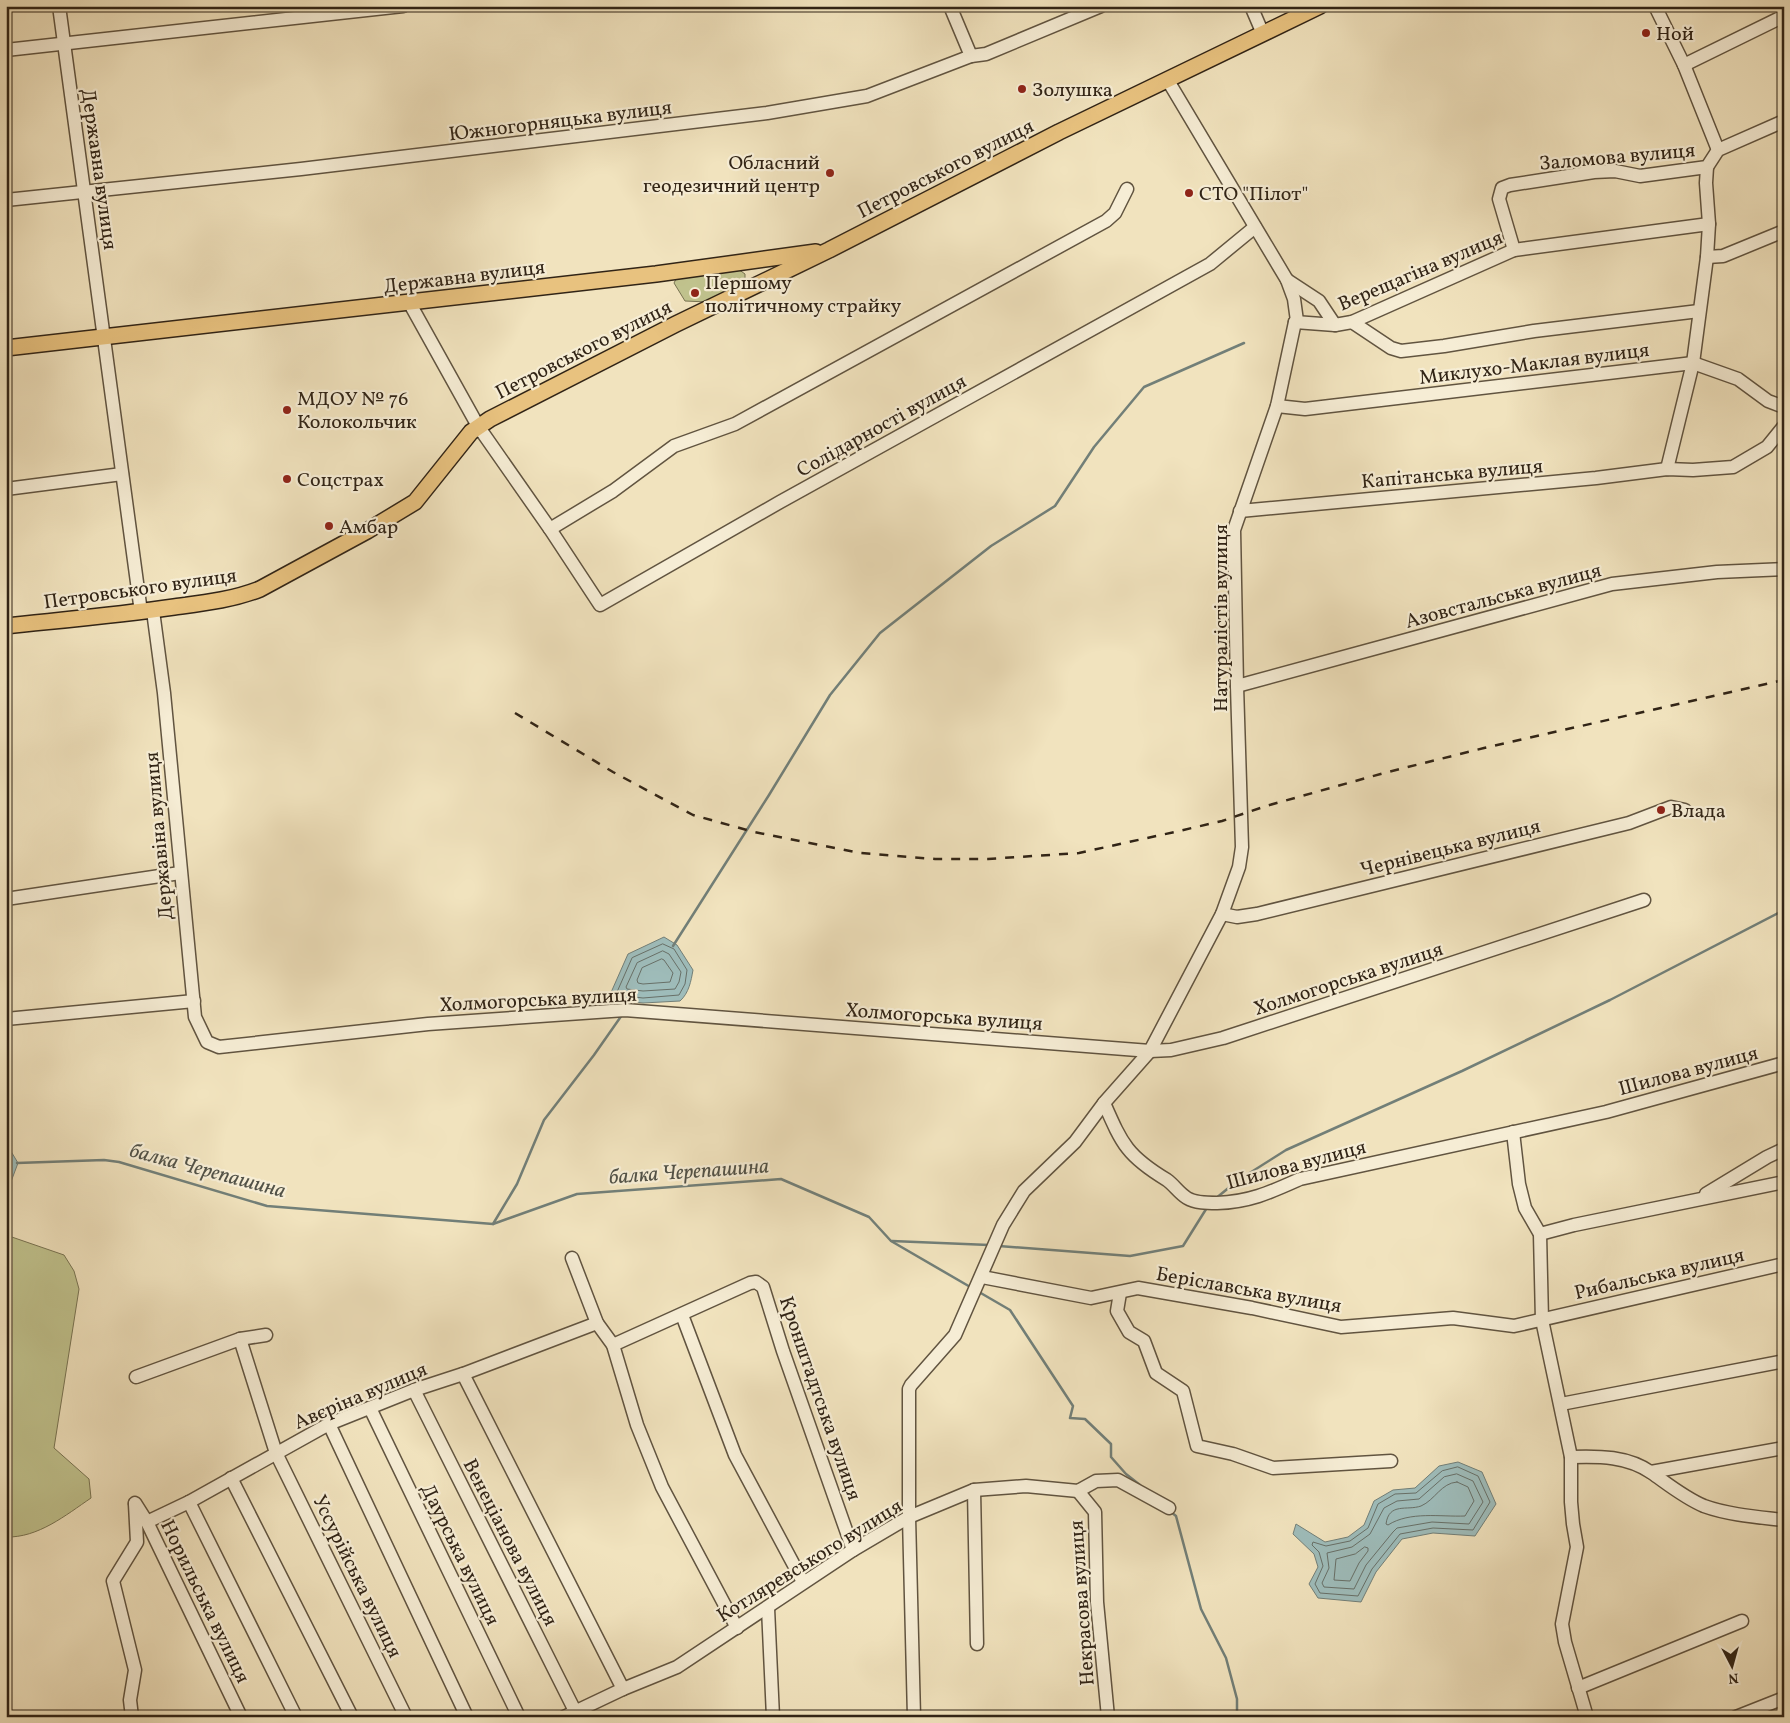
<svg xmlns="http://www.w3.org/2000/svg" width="1790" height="1723" viewBox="0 0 1790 1723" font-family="Vollkorn,serif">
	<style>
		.green { fill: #c0c28d; stroke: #787352 }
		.water { fill: #9ebcba; stroke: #727f78 }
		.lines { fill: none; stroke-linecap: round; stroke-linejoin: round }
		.shore { stroke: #687068; stroke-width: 1 }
		.stream { stroke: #727f78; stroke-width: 2.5 }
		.minor-casing { stroke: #615440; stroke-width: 15 }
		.major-casing { stroke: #312416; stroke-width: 18 }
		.minor { stroke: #f6edd5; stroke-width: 12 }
		.major { stroke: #e8c27f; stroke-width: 15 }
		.rail { stroke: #312416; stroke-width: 2.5; stroke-dasharray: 9 9; stroke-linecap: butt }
		.poi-dot { fill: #8f2418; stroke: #f6edd5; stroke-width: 2 }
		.labels { text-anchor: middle; stroke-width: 4.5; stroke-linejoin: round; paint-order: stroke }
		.poi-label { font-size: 20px; fill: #312416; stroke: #f6edd5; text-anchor: start }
		.street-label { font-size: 20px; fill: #312416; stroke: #f6edd5 }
		.water-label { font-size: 21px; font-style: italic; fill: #525247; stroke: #f6edd5 }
	</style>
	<rect width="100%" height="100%" fill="#f1e3be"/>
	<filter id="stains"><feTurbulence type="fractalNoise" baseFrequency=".004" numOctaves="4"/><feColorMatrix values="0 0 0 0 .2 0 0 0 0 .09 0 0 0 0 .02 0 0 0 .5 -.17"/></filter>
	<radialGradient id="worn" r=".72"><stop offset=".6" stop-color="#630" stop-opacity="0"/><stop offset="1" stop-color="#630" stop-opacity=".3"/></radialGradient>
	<!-- green -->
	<g class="green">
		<polygon points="738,269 745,274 745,280 743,283 708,302 685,301 674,283 676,279"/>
		<path d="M6,1235L64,1255L74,1271L79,1289L54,1448L89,1479L91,1498C66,1515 38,1538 6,1537Z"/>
	</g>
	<!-- water -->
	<g class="water">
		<path d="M664,937L677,945L693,970C691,981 689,993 680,1001L643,1003L610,999L609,997L628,954Z"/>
		<polygon points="6,1143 18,1163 6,1195"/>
		<polygon points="1458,1462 1482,1472 1496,1504 1475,1536 1433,1533 1402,1539 1376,1572 1361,1602 1318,1598 1309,1584 1318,1567 1314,1554 1293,1534 1296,1524 1325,1542 1348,1537 1364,1525 1374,1501 1393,1490 1415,1488 1439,1466"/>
	</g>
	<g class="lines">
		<!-- shore -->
		<g class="shore">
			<polygon points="663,944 674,949 687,970 685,984 679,995 643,998 618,995 617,992 632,958"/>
			<polygon points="663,951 669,954 681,972 679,982 675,989 643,991 627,989 626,987 637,963"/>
			<polygon points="662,959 664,960 673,973 670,982 643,984 638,983 637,980 642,968"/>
			<polygon points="1458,1467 1478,1476 1490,1502 1473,1530 1433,1528 1400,1534 1372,1569 1358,1596 1320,1593 1315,1584 1323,1566 1319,1552 1312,1545 1313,1542 1326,1546 1350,1541 1368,1528 1378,1504 1395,1494 1416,1493 1442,1471"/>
			<polygon points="1457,1474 1473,1481 1483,1502 1469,1524 1432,1522 1397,1528 1393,1532 1366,1565 1354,1589 1324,1587 1322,1583 1329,1568 1327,1553 1352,1547 1370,1534 1384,1508 1397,1501 1419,1499 1444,1477"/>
			<path d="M1457,1482L1468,1487L1474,1501L1465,1516C1441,1517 1410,1511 1388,1525L1386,1524C1389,1502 1407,1511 1421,1506C1435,1500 1441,1483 1457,1482Z"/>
			<polygon points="1365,1547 1368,1548 1368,1551 1359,1563 1350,1581 1334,1580 1336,1559 1355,1554"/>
		</g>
		<!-- stream -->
		<g class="stream">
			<polyline points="673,946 769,795 830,695 880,633 991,546 1055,506 1094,447 1144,387 1244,343"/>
			<polyline points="17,1163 104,1160 119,1162 267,1206 493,1224 577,1194 781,1179 869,1217 891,1241 972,1288"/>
			<polyline points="1215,1199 1237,1181 1286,1150 1462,1071 1610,1000 1784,910"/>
			<polyline points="493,1224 517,1184 544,1120 594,1055 622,1015"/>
			<polyline points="892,1241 989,1245"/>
			<polyline points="999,1246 1130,1256 1183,1246 1208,1206"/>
			<polyline points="979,1292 1010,1310 1073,1406 1070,1418 1085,1419 1111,1444 1111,1457 1126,1474 1140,1485"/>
			<polyline points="1171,1512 1176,1516 1201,1609 1226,1658 1237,1699 1237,1717"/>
		</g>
		<!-- minor casing -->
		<g class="minor-casing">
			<g id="minor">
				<polyline points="59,6 141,612"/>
				<polyline points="950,6 971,56"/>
				<polyline points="1251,6 1263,34"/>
				<polyline points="1655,6 1684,65 1718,150"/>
				<polyline points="6,50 403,6"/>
				<polyline points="1684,65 1784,16"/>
				<polyline points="6,200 301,169 767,113 867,96 971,56 986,54 1101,6"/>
				<polyline points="1514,250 1499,199 1502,188 1510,185 1594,172 1615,171 1640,176 1707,167 1718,150 1784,121"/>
				<polyline points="1707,257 1723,256 1784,231"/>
				<polyline points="1287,280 1319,301 1335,325"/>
				<polyline points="409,302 478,426 550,529 600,605 780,502 1210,264 1255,227"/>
				<polyline points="1295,322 1335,325 1352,322 1514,250 1709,224"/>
				<polyline points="1352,322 1391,348 1401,351 1444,346 1534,331 1699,311"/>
				<polyline points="1277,406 1305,409 1693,363 1738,379 1768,401 1784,407"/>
				<polyline points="1667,469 1693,363 1707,257 1709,224 1706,183 1707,167"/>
				<polyline points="6,489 122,474"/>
				<polyline points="1240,511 1596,478 1667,469 1693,470 1733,467 1767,447 1784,426"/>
				<polyline points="550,529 613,491 674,446 735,424 1106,221 1115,213 1127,189"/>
				<polyline points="153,611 164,693 195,1017 207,1042 219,1047 428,1024 625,1010 1150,1051 1171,1050 1223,1038 1644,900"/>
				<polyline points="1237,686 1612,584 1717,572 1784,569"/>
				<polyline points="6,899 180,873"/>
				<polyline points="1222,914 1237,917 1257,914 1629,823 1671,807 1685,810"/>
				<polyline points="6,1019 194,1001"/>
				<path d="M1104,1103C1122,1144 1127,1156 1167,1180C1174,1185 1179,1193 1187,1198C1195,1203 1207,1203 1217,1203C1250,1202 1271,1192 1300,1179L1606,1112L1784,1063"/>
				<polyline points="1513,1132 1519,1184 1525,1208 1540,1234 1542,1320 1571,1457 1571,1502 1573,1524 1577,1547 1562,1624 1565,1642 1587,1717"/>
				<polyline points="1706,1194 1767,1157 1784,1149"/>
				<polyline points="1540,1234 1574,1225 1784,1182"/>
				<polyline points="572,1258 597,1323 613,1345 637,1425 662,1487 737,1628"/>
				<polyline points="982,1277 1091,1298 1138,1288 1252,1308 1341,1327 1453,1318 1514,1326 1784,1264"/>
				<polyline points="1120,1293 1117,1311 1129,1332 1144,1341 1156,1373 1183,1391 1197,1446 1233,1454 1273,1468 1391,1461"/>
				<polyline points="682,1315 735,1455 803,1582"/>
				<polyline points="240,1339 276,1453 406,1717"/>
				<polyline points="613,1345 750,1283 756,1282 763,1287 783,1351 853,1550"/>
				<polyline points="463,1374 623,1689"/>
				<polyline points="136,1377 240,1339 266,1335"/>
				<polyline points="414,1390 575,1711"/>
				<polyline points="1561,1404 1784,1361"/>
				<polyline points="370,1408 519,1717"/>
				<polyline points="329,1424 467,1717"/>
				<path d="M1571,1457C1599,1456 1628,1456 1652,1473C1669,1485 1685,1498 1704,1506C1729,1515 1758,1517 1784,1520"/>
				<polyline points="1651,1472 1784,1448"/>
				<polyline points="231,1478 352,1717"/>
				<polyline points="974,1490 977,1644"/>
				<polyline points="1078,1491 1095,1512 1097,1602 1108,1717"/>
				<polyline points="189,1502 296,1717"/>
				<polyline points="135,1503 147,1522 241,1717"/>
				<polyline points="147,1522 189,1502 329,1424 414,1390 463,1374 597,1323"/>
				<polyline points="768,1608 773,1717"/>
				<polyline points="1578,1688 1742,1621"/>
				<polyline points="132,1717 130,1700 135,1670 113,1581 137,1542 135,1504"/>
				<polyline points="564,1717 623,1689 677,1667 853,1550 909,1517 974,1490 1026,1486 1078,1491 1096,1481 1118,1480 1169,1508"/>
				<polyline points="914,1717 909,1517 909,1389 911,1385 955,1335 1003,1225 1024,1191 1075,1142 1104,1103 1150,1051 1222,914 1239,867 1242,847 1237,686 1234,530 1277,406 1295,322 1297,321 1294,299 1287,280 1167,79"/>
				<polyline points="1736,1717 1784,1698"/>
			</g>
		</g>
		<!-- major casing -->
		<g class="major-casing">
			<g id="major">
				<polyline points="6,348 656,274 816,252"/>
				<path d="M6,626C62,620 118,615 174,607C204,603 232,600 260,589L367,531L415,502L471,432L490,419L676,324L829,250L1059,132L1320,6"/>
			</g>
		</g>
		<!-- minor -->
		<use href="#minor" class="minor"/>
		<!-- major -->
		<use href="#major" class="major"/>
		<!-- rail -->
		<polyline class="rail" points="515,713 613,772 693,815 754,832 860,853 935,859 988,859 1079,853 1179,831 1222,821 1266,806 1384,773 1484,748 1784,680"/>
	</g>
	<!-- markers -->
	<g class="poi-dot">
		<circle cx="1646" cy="33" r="5"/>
		<circle cx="1022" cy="89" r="5"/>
		<circle cx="830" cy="173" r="5"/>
		<circle cx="1189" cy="193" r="5"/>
		<circle cx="695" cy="293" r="5"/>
		<circle cx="287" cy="410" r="5"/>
		<circle cx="287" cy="479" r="5"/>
		<circle cx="329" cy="526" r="5"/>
		<circle cx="1661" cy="810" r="5"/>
	</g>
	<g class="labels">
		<!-- poi labels -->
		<g class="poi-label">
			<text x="1656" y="40">Ной</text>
			<text x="1032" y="96">Золушка</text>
			<text x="820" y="169" text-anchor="end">Обласний<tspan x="820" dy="23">геодезичний центр</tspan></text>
			<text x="1199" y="200">СТО "Пілот"</text>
			<text x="705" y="289">Першому<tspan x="705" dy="23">політичному страйку</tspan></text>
			<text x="297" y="405">МДОУ № 76<tspan x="297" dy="23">Колокольчик</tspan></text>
			<text x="297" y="486">Соцстрах</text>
			<text x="339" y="533">Амбар</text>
			<text x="1671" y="817">Влада</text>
		</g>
		<!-- street labels -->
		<g class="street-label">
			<text transform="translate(560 120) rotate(-7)" y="7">Южногорняцька вулиця</text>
			<text transform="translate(1617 156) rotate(-5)" y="7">Заломова вулиця</text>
			<text transform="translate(945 168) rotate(-27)" y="7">Петровського вулиця</text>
			<text transform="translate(100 169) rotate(82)" y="7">Державна вулиця</text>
			<text transform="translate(1420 270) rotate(-23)" y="7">Верещагіна вулиця</text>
			<text transform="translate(464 276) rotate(-7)" y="7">Державна вулиця</text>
			<text transform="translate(583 349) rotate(-27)" y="7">Петровського вулиця</text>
			<text transform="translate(1534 363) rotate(-7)" y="7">Миклухо-Маклая вулиця</text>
			<text transform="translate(881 425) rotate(-29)" y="7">Солідарності вулиця</text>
			<text transform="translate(1452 473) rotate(-5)" y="7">Капітанська вулиця</text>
			<text transform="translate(140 588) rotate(-8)" y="7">Петровського вулиця</text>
			<text transform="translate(1503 595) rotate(-15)" y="7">Азовстальська вулиця</text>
			<text transform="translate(1220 618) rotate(-90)" y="7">Натуралістів вулиця</text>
			<text transform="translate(158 836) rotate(-95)" y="7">Державіна вулиця</text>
			<text transform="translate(1450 847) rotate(-14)" y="7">Чернівецька вулиця</text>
			<text transform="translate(1348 978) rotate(-18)" y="7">Холмогорська вулиця</text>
			<text transform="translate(538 999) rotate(-3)" y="7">Холмогорська вулиця</text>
			<text transform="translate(944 1016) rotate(4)" y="7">Холмогорська вулиця</text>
			<text transform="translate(1688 1070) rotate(-15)" y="7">Шилова вулиця</text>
			<text transform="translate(1296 1164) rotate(-15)" y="7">Шилова вулиця</text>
			<text transform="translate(1659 1273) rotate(-13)" y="7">Рибальська вулиця</text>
			<text transform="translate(1249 1289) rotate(10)" y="7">Беріславська вулиця</text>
			<text transform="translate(360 1395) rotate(-23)" y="7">Авєріна вулиця</text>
			<text transform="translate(821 1398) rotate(71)" y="7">Кронштадтська вулиця</text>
			<text transform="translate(511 1542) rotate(63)" y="7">Венеціанова вулиця</text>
			<text transform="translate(461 1554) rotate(64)" y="7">Даурська вулиця</text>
			<text transform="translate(809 1560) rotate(-32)" y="7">Котляревського вулиця</text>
			<text transform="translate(358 1576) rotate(64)" y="7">Уссурійська вулиця</text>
			<text transform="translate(206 1601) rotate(64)" y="7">Норильська вулиця</text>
			<text transform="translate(1081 1603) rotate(-94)" y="7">Некрасова вулиця</text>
		</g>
		<!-- water labels -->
		<g class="water-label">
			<text transform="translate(208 1170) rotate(15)" y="7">балка Черепашина</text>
			<text transform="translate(689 1171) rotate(-4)" y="7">балка Черепашина</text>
		</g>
	</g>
	<!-- margin -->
	<rect width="1790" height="1723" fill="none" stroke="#f1e3be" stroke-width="25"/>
	<rect x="8" y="8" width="1775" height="1708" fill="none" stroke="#312416" stroke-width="2.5"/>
	<rect x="12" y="12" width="1765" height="1698" fill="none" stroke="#312416"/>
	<!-- north arrow -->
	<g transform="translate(1732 1666) rotate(174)" stroke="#f6edd5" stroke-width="4" paint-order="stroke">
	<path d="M0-4L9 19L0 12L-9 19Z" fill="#312416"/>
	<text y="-8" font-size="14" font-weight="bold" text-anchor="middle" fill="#312416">N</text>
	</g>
	<rect width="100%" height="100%" filter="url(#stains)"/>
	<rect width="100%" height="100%" fill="url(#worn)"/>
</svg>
